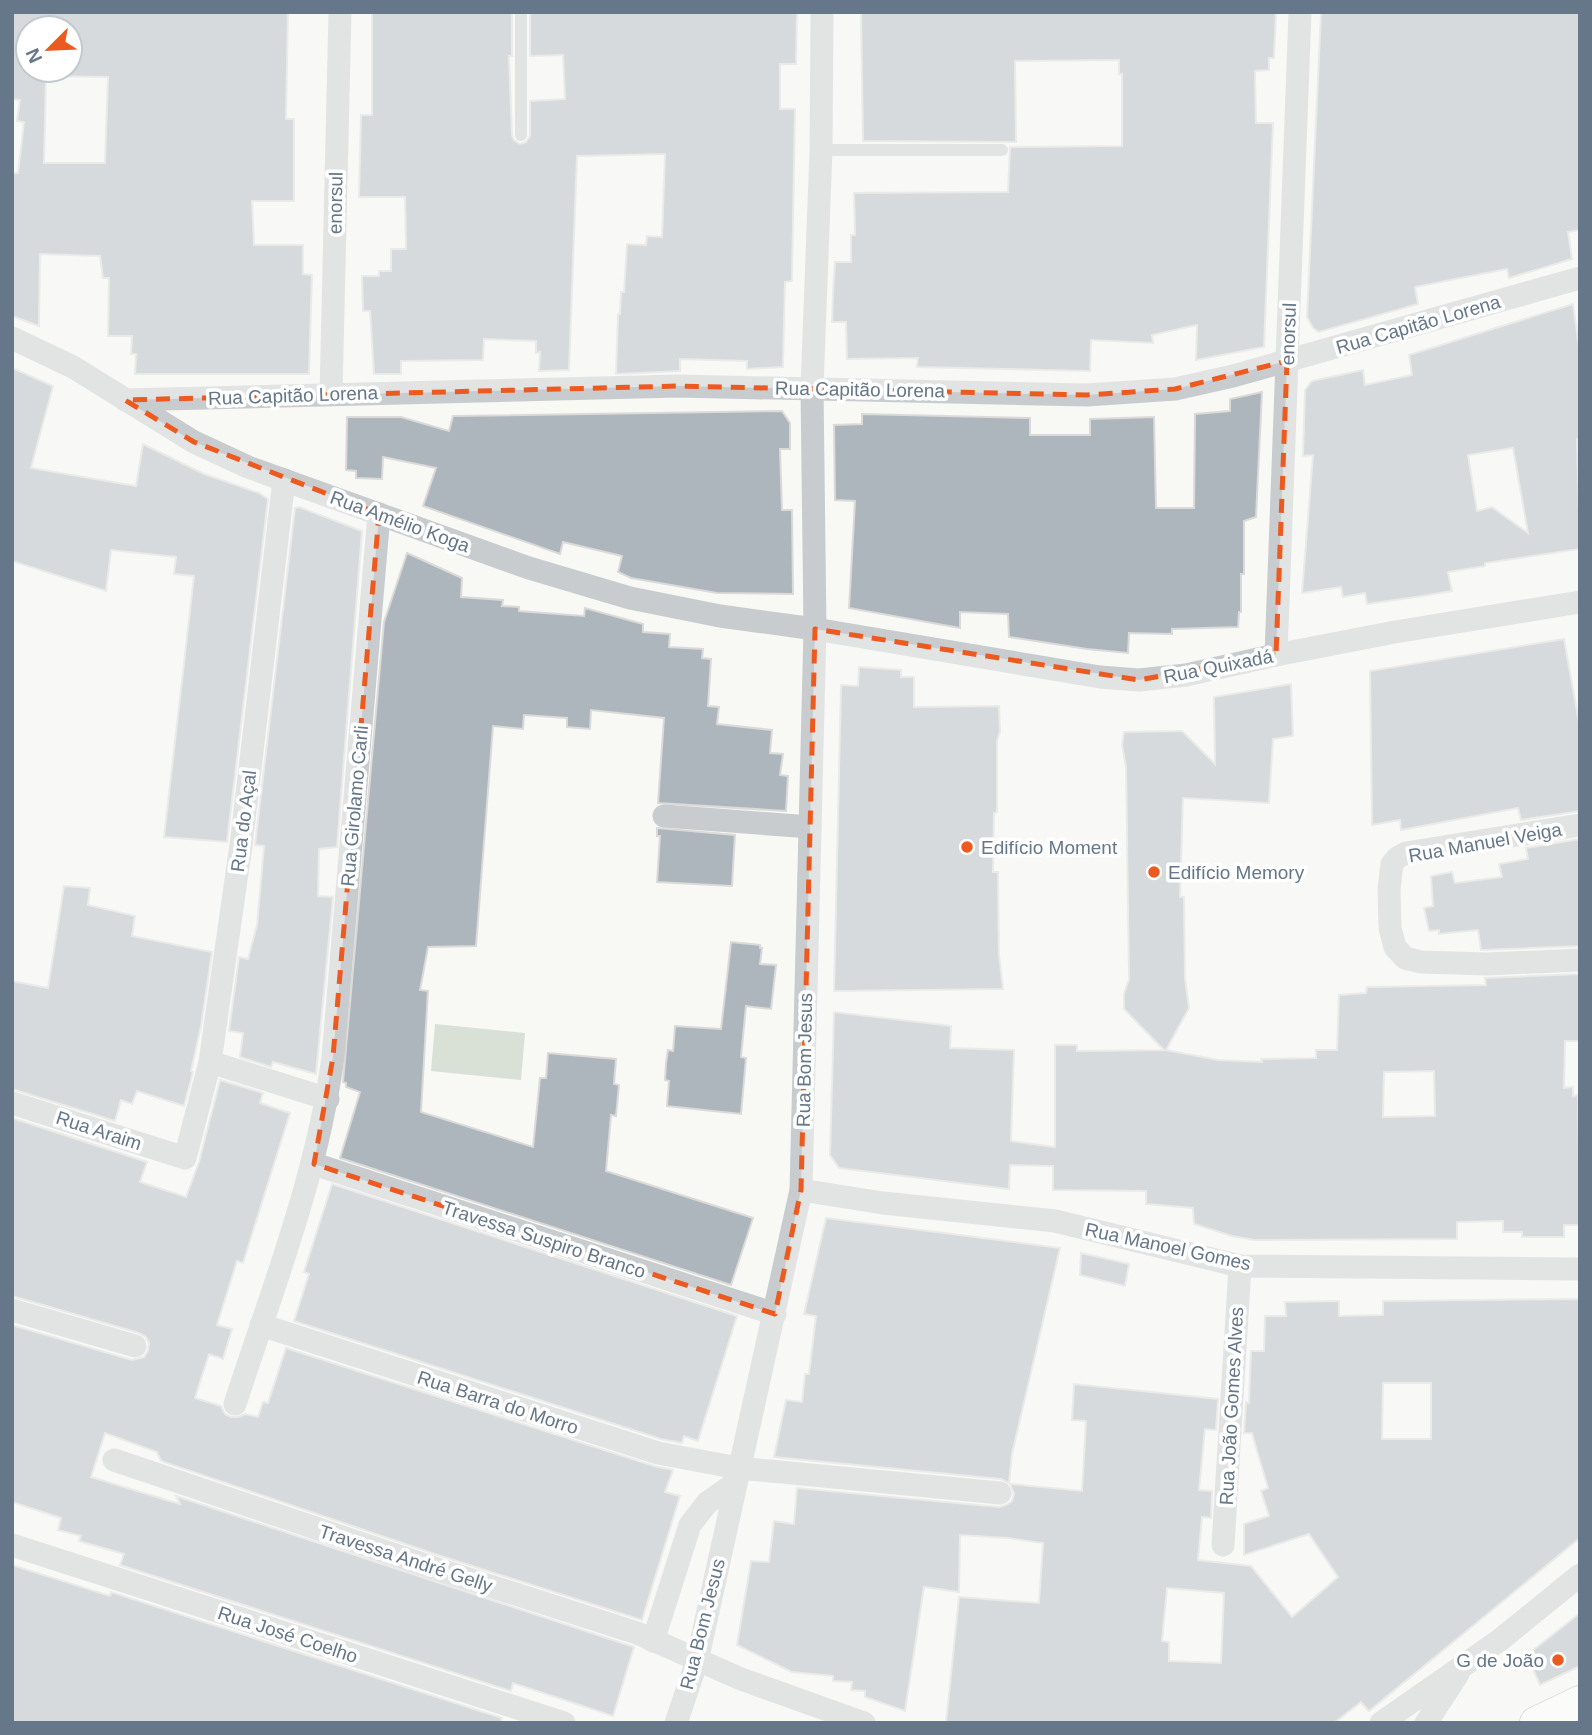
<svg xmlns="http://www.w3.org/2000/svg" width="1592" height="1735" viewBox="0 0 1592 1735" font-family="Arial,sans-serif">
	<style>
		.green { fill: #d9e1d6 }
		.building { fill: #aeb6bd; stroke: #dadad8; stroke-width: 2; fill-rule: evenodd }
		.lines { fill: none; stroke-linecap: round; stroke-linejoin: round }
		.secondary-casing { stroke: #babfc4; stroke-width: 34 }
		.service { stroke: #c8cccf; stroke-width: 12 }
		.minor { stroke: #c8cccf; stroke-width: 23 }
		.secondary { stroke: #fff; stroke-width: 32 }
		.marked { fill: none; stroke: #ed5a20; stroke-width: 5; stroke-dasharray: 14 9; stroke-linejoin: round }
		.poi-dot { fill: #ed5a20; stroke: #fff; stroke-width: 2.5 }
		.labels { text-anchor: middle; stroke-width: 7; stroke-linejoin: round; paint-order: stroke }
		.street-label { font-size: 19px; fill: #657788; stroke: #fff }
		.poi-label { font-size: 19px; fill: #657788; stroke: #fff; text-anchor: start }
	</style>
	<rect width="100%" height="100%" fill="#f8f8f5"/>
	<!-- green -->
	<polygon class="green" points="435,1024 525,1033 521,1080 431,1071"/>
	<!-- building -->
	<g class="building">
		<path d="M12,12H288L286,119H294V201H252L254,245H303V274L312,275L309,374H135L136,354H131L132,336H108L109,278H103L100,256L40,254L39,326L12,316V173H18L24,122L17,121L20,100L12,99ZM28,28H70V70H28ZM46,76L108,77L105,163H44Z"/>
		<polygon points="372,12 512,12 512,56 509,56 512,135 514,140 520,144 526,142 530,136 530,101 565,99 563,55 530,56 530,12 797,12 796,64 780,64 780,109 795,109 792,281 785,282 783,367 747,369 747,361 680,359 680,371 616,374 618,314 620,314 621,292 624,292 627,244 646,245 647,236 662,237 665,154 577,156 569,370 539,371 540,352 536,353 536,341 484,339 483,360 401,361 401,374 374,374 370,311 363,311 362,276 379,276 379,271 391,271 391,249 406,249 405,197 359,197 361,115 372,115"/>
		<polygon points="861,12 1276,12 1274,58 1269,58 1269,70 1255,71 1256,123 1273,123 1264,347 1196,360 1197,325 1152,335 1153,343 1091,340 1090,371 917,367 918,358 847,359 846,322 832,322 833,292 835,262 851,262 851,235 855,235 854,193 1008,192 1010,147 1122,146 1122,74 1119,74 1119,60 1015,61 1016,142 863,141"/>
		<polygon points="1321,12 1580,12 1580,230 1568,232 1572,259 1509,278 1507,269 1415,287 1418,304 1319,332 1313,328 1307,317"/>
		<path d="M1573,304L1580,354V438L1577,439L1580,549L1485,563V566L1448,572L1452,591L1416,597L1367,604L1365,593L1343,597L1341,587L1302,593L1313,455L1303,456L1305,390L1312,381L1363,370L1365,385L1412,375L1409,355ZM1513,448L1528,533L1492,507L1477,511L1468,455Z"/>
		<polygon points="12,368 53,386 31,468 136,486 143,444 204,474 259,493 268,499 227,842 164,837 194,576 174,574 176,557 111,550 106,591 12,561"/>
		<polygon points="1262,392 1256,517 1244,521 1244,574 1241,574 1241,612 1239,612 1238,627 1172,629 1172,634 1129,633 1128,653 1087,649 1009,637 1008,614 960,612 960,628 849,608 855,501 835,500 834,425 862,424 862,414 1030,418 1030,435 1090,435 1090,419 1154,417 1156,508 1194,508 1195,414 1230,411 1230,399"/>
		<polygon points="782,411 790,423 790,449 780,449 782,510 792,510 793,594 717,593 631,578 618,572 622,556 563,542 560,554 423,506 436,468 383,457 382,479 356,478 356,471 346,470 347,417 401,417 449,431 453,416"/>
		<polygon points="299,507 362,531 337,847 319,849 318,896 333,897 316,1074 273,1062 271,1067 240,1057 243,1033 229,1031 239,957 248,959 257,925 264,846 255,845 295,508"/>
		<polygon points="407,553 462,578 461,597 503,600 502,606 519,607 519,611 584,616 585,608 643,624 643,632 670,634 669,647 703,649 702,658 711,659 708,706 719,707 717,724 772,730 770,753 783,754 780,775 788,776 786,811 658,803 664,718 591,710 590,729 567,727 567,718 524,715 523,729 493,726 476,946 428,947 420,990 428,991 421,1112 533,1147 540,1078 546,1078 548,1053 616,1059 614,1084 619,1085 616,1116 611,1115 606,1171 753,1218 731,1285 340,1158 360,1092 346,1087 346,1083 343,1082 384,622"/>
		<polygon points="1564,639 1580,728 1580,811 1521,820 1518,808 1401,830 1400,820 1372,825 1370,671"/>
		<polygon points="859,667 901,670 901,677 914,677 914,707 999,706 1000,732 997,741 997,812 994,813 993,872 998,872 999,954 1003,989 834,991 841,685 858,686"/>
		<path d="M1291,684L1293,736L1273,739L1269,803L1183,798L1180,897H1184L1185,979L1189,1008L1166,1050L1218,1060L1262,1062L1261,1059L1316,1058V1050H1337L1339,995L1366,993L1367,987L1486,985L1485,978L1580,974V1041H1565L1564,1088L1573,1087V1096L1578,1095L1580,1225H1564V1237H1522V1232H1503V1221L1457,1222V1239L1254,1240L1232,1236L1194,1224L1193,1208L1146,1204V1191L1053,1190V1166L1010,1165L1009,1189L839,1168L830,1155L834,1012L951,1026L950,1048L1014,1050L1011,1141L1055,1147V1045H1077V1051L1164,1050L1124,1009V994L1129,979L1126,767L1122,745L1124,732L1182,731L1215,764L1214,697ZM1434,1071L1435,1116L1383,1117L1384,1072Z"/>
		<polygon points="657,828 735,835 732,886 657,882 660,836 657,836"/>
		<polygon points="1580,839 1580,946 1481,950 1478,930 1439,934 1439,930 1429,931 1424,908 1433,906 1431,876 1452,872 1455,883 1502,877 1499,864 1528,859 1526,848"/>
		<polygon points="64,886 90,888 88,905 135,916 132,936 212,952 201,1026 191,1071 193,1072 184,1106 137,1091 132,1104 121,1100 115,1121 12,1089 12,981 48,988"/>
		<polygon points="731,942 760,945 760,948 762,948 760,964 776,965 771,1009 746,1006 741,1057 746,1058 741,1114 667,1106 669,1081 665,1080 666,1063 668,1050 673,1051 675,1026 721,1029"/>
		<polygon points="220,1080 263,1093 260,1103 290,1113 243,1263 237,1261 217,1325 232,1329 223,1359 209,1354 195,1398 221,1406 225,1414 231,1417 238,1417 245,1414 258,1417 263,1402 268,1403 286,1348 654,1466 673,1470 665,1492 680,1496 642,1620 438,1555 161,1461 157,1452 105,1433 91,1477 180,1504 176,1496 634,1647 613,1716 513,1683 511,1691 120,1565 124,1554 79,1541 81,1536 58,1530 61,1518 12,1502 12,1325 132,1360 144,1357 148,1351 149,1343 146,1337 139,1333 12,1296 12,1118 147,1162 140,1182 186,1197 199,1162"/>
		<polygon points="332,1184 737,1316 698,1441 684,1436 682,1443 661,1439 294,1321 309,1274 304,1272"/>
		<polygon points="826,1218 1060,1248 1012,1454 1009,1483 1001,1479 774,1457 786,1400 802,1402 805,1374 809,1374 816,1316 804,1314"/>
		<polygon points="1081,1253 1129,1264 1125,1286 1080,1275"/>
		<path d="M1580,1299V1538L1369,1711L1361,1702L1334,1723H946L959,1597L1039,1603L1043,1543L1008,1538L960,1535L959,1592L924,1587L905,1711L865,1697V1691L851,1690L852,1682L833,1681V1676L792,1672L737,1645L751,1561L769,1562L774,1521L794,1524L797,1488L999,1507L1006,1505L1012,1501L1014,1494L1010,1484L1082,1491L1086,1421L1072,1420L1074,1384L1218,1399L1216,1430L1205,1429L1199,1490L1212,1491L1211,1518L1202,1517L1198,1560L1251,1566L1292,1617L1338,1577L1309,1534L1244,1555V1524L1269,1516L1261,1491L1268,1488L1260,1461L1252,1433H1244L1246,1402L1249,1403L1251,1351H1264L1265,1316H1286L1285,1302L1339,1301V1316L1383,1315V1301ZM1383,1383H1431V1439H1382ZM1167,1588L1224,1593L1221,1663L1169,1661V1642L1162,1641Z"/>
		<polygon points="12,1565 110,1596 111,1592 502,1718 500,1723 12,1723"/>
		<polygon points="1580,1613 1580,1666 1540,1685 1527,1655"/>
	</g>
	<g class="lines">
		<!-- secondary casing -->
		<g class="secondary-casing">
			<polyline id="secondary" points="1536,1723 1580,1702"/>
		</g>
		<!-- service -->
		<g class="service">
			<polyline points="521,135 521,12"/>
			<polyline points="821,150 1002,150"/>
		</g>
		<!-- minor -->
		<g class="minor">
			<polyline points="12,338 73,367 194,442 248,467 529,568 630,598 720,616 815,629 1100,677 1139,680 1186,675 1276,655 1395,632 1580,602"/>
			<polyline points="331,394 340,12"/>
			<polyline points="125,400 678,386 1087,395 1175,389 1233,376 1580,278"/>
			<polyline points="1276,655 1300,12"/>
			<polyline points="664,816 810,827"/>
			<polyline points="1580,825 1406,853 1397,858 1392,864 1389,889 1390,928 1395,947 1405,958 1421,962 1487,964 1580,960"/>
			<polyline points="210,1062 328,1099"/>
			<polyline points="12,1103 185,1158 210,1062 241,845 284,480"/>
			<polyline points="314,1164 775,1314"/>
			<polyline points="801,1190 883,1203 1055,1221 1240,1266 1580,1269"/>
			<polyline points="12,1310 135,1346"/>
			<polyline points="261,1325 658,1453 738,1468 1000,1493"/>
			<path d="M235,1404C272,1290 317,1177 333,1057L379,514"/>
			<polyline points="114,1460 434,1568 637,1633 741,1679 864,1723"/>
			<polyline points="12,1545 564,1723"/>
			<polyline points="1223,1545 1240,1266"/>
			<polyline points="653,1641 690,1525 707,1503 734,1484"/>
			<polyline points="676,1723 697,1661 801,1190 815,629 812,388 821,150 822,12"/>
			<polyline points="1381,1723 1500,1640 1580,1575"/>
			<polyline points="1426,1723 1458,1674"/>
		</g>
		<!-- secondary -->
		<use href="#secondary" class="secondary"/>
	</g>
	<!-- marked area -->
	<path d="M0 0H1592V1735H0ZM1287,361L1276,655L1139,680L815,629L801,1190L775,1314L314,1164L333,1057L379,514L194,442L125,400L678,386L1087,395L1175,389Z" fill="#f8f8f5" fill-opacity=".55" fill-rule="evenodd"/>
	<path class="marked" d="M1287,361L1276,655L1139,680L815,629L801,1190L775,1314L314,1164L333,1057L379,514L194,442L125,400L678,386L1087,395L1175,389Z"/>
	<!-- markers -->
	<g class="poi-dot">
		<circle cx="967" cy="847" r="7"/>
		<circle cx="1154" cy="872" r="7"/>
		<circle cx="1558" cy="1660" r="7"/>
	</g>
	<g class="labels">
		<!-- street labels -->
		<g class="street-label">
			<text transform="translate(335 203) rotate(-89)" y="7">enorsul</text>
			<text transform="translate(1418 324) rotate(-16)" y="7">Rua Capitão Lorena</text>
			<text transform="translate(1288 334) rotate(-88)" y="7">enorsul</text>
			<text transform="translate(860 389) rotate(1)" y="7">Rua Capitão Lorena</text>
			<text transform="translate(293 395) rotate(-2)" y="7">Rua Capitão Lorena</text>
			<text transform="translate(400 521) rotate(20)" y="7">Rua Amélio Koga</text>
			<text transform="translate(1218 666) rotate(-11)" y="7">Rua Quixadá</text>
			<text transform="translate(354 806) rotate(-85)" y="7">Rua Girolamo Carli</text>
			<text transform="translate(243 821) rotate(-83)" y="7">Rua do Açal</text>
			<text transform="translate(1485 842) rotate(-10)" y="7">Rua Manuel Veiga</text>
			<text transform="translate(804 1060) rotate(-89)" y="7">Rua Bom Jesus</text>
			<text transform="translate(99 1130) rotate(18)" y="7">Rua Araim</text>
			<text transform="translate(544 1239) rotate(18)" y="7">Travessa Suspiro Branco</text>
			<text transform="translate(1168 1246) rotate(12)" y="7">Rua Manoel Gomes</text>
			<text transform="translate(498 1402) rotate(18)" y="7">Rua Barra do Morro</text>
			<text transform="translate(1231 1406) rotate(-87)" y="7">Rua João Gomes Alves</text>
			<text transform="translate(406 1558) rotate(18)" y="7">Travessa André Gelly</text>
			<text transform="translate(702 1624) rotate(-76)" y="7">Rua Bom Jesus</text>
			<text transform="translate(288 1634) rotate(18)" y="7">Rua José Coelho</text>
		</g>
		<!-- poi labels -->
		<g class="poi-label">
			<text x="981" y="854">Edifício Moment</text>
			<text x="1168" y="879">Edifício Memory</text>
			<text x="1544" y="1667" text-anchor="end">G de João</text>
		</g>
	</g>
	<!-- border -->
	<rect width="1592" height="1735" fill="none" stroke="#657788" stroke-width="28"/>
	<!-- north arrow -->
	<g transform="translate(49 49) rotate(246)"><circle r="33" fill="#ffffff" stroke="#c1c9cf" stroke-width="2"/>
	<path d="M0-5L12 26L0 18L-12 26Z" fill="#ed5a20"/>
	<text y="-10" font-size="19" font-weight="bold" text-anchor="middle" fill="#657788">N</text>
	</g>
</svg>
